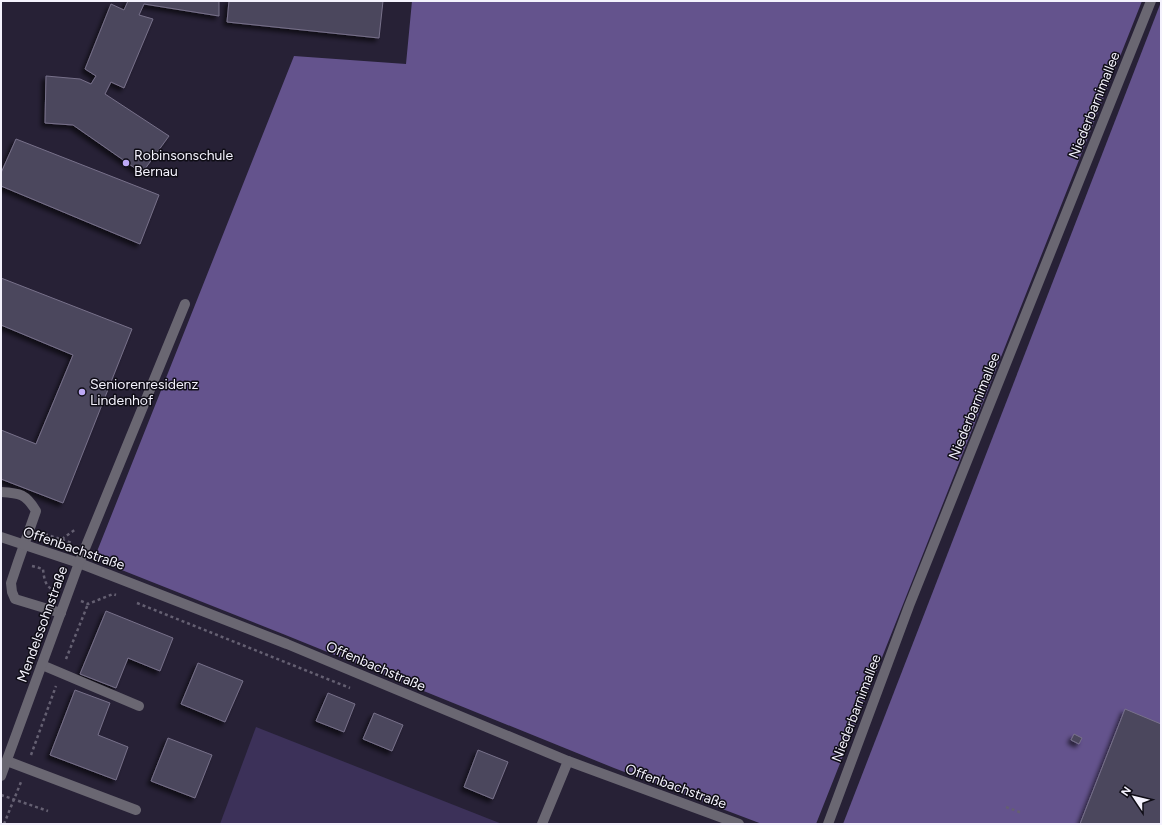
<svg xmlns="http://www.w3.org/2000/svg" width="1162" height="825" viewBox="0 0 1162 825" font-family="Figtree,sans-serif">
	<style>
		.green { fill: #3c3159 }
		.forest { fill: #64538d }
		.building { fill: #4c465d; stroke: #77718a; filter: url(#shadow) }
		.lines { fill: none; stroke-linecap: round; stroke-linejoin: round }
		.path { stroke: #656072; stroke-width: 2.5; stroke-dasharray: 3 3; stroke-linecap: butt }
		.minor { stroke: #6a6772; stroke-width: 10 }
		.poi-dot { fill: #bda9f5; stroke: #0f0d16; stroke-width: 1.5 }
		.labels { text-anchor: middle; stroke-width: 3; stroke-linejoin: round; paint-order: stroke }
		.street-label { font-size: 14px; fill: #f4f2fd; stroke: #0f0d16 }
		.poi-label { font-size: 14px; fill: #f4f2fd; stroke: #0f0d16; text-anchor: start }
	</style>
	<defs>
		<filter id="shadow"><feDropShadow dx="-3.5" dy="3.5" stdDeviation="2" flood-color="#0009"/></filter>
	</defs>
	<rect width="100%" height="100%" fill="#272136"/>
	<!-- green -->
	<polygon class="green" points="256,727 502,824 220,824"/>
	<!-- forest -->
	<g class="forest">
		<polygon points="412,1 1142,1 816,824 762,824 614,768 283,634 94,559 294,56 406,64"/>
		<polygon points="1161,2 1161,824 843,824"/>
	</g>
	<!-- building -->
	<g class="building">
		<polygon points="128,1 219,1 219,16 144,4 139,15 153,19 124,88 111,82 105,94 169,136 142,173 73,125 45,123 46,76 80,79 91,84 96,76 85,69 111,4 124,10"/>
		<polygon points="229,1 383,1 379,38 227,22"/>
		<polygon points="16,139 159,195 140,244 1,186 1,173"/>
		<polygon points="1,278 132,329 63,503 1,479 1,430 36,444 73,355 1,325"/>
		<polygon points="106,611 173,638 160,671 128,658 116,688 80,674"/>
		<polygon points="198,663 243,681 225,722 181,704"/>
		<polygon points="75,690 110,703 98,735 128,747 116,780 50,755"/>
		<polygon points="328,693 355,704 344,732 316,721"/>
		<polygon points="1125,709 1161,724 1161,824 1080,824"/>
		<polygon points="374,713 403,725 392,751 363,739"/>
		<polygon points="1074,734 1082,738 1079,744 1071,740"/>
		<polygon points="168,738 212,755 195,798 151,781"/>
		<polygon points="478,750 508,762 493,799 464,787"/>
	</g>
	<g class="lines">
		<!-- path -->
		<g class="path">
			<polyline points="45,534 72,543"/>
			<polyline points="62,539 76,529"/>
			<path d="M32,566L43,569C44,578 45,587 54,590"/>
			<polyline points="81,601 88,604 113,594 116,595"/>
			<polyline points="137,603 350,688"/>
			<polyline points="66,659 88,604"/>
			<polyline points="31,755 56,686"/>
			<polyline points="1,795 48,811"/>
			<polyline points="1006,807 1022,813"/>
			<polyline points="4,824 21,782"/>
		</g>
		<!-- minor -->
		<g class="minor">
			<path d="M1,492C20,493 26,494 36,511L18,562L11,583L12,592L15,599L61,613"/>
			<polyline points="1,537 79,563 287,644 568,761 739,824"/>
			<polyline points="42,665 139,706"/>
			<polyline points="7,761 136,810"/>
			<polyline points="1,776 79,563 185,304"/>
			<polyline points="542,824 568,761"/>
			<polyline points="828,824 909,606 1151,1"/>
		</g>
	</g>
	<!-- markers -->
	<g class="poi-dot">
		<circle cx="126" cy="163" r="4"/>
		<circle cx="82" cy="392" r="4"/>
	</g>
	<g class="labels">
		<!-- street labels -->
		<g class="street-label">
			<text transform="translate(1094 105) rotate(-68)" y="5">Niederbarnimallee</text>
			<text transform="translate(974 406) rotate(-68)" y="5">Niederbarnimallee</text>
			<text transform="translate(74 548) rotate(19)" y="5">Offenbachstraße</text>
			<text transform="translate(42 624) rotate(-70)" y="5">Mendelssohnstraße</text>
			<text transform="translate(376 666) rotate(23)" y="5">Offenbachstraße</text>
			<text transform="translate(856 708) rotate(-69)" y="5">Niederbarnimallee</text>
			<text transform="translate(676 786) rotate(20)" y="5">Offenbachstraße</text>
		</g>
		<!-- poi labels -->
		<g class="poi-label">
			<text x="134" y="160">Robinsonschule<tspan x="134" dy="16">Bernau</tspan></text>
			<text x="90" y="389">Seniorenresidenz<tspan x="90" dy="16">Lindenhof</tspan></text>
		</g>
	</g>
	<!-- border -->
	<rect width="1162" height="825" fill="none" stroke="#f4f2fd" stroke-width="4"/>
	<!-- north arrow -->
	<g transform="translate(1134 797) rotate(305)" stroke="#0f0d16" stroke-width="3" paint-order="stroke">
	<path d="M0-3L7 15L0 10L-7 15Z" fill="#f4f2fd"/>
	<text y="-6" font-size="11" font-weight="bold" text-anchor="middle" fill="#f4f2fd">N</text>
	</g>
</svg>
